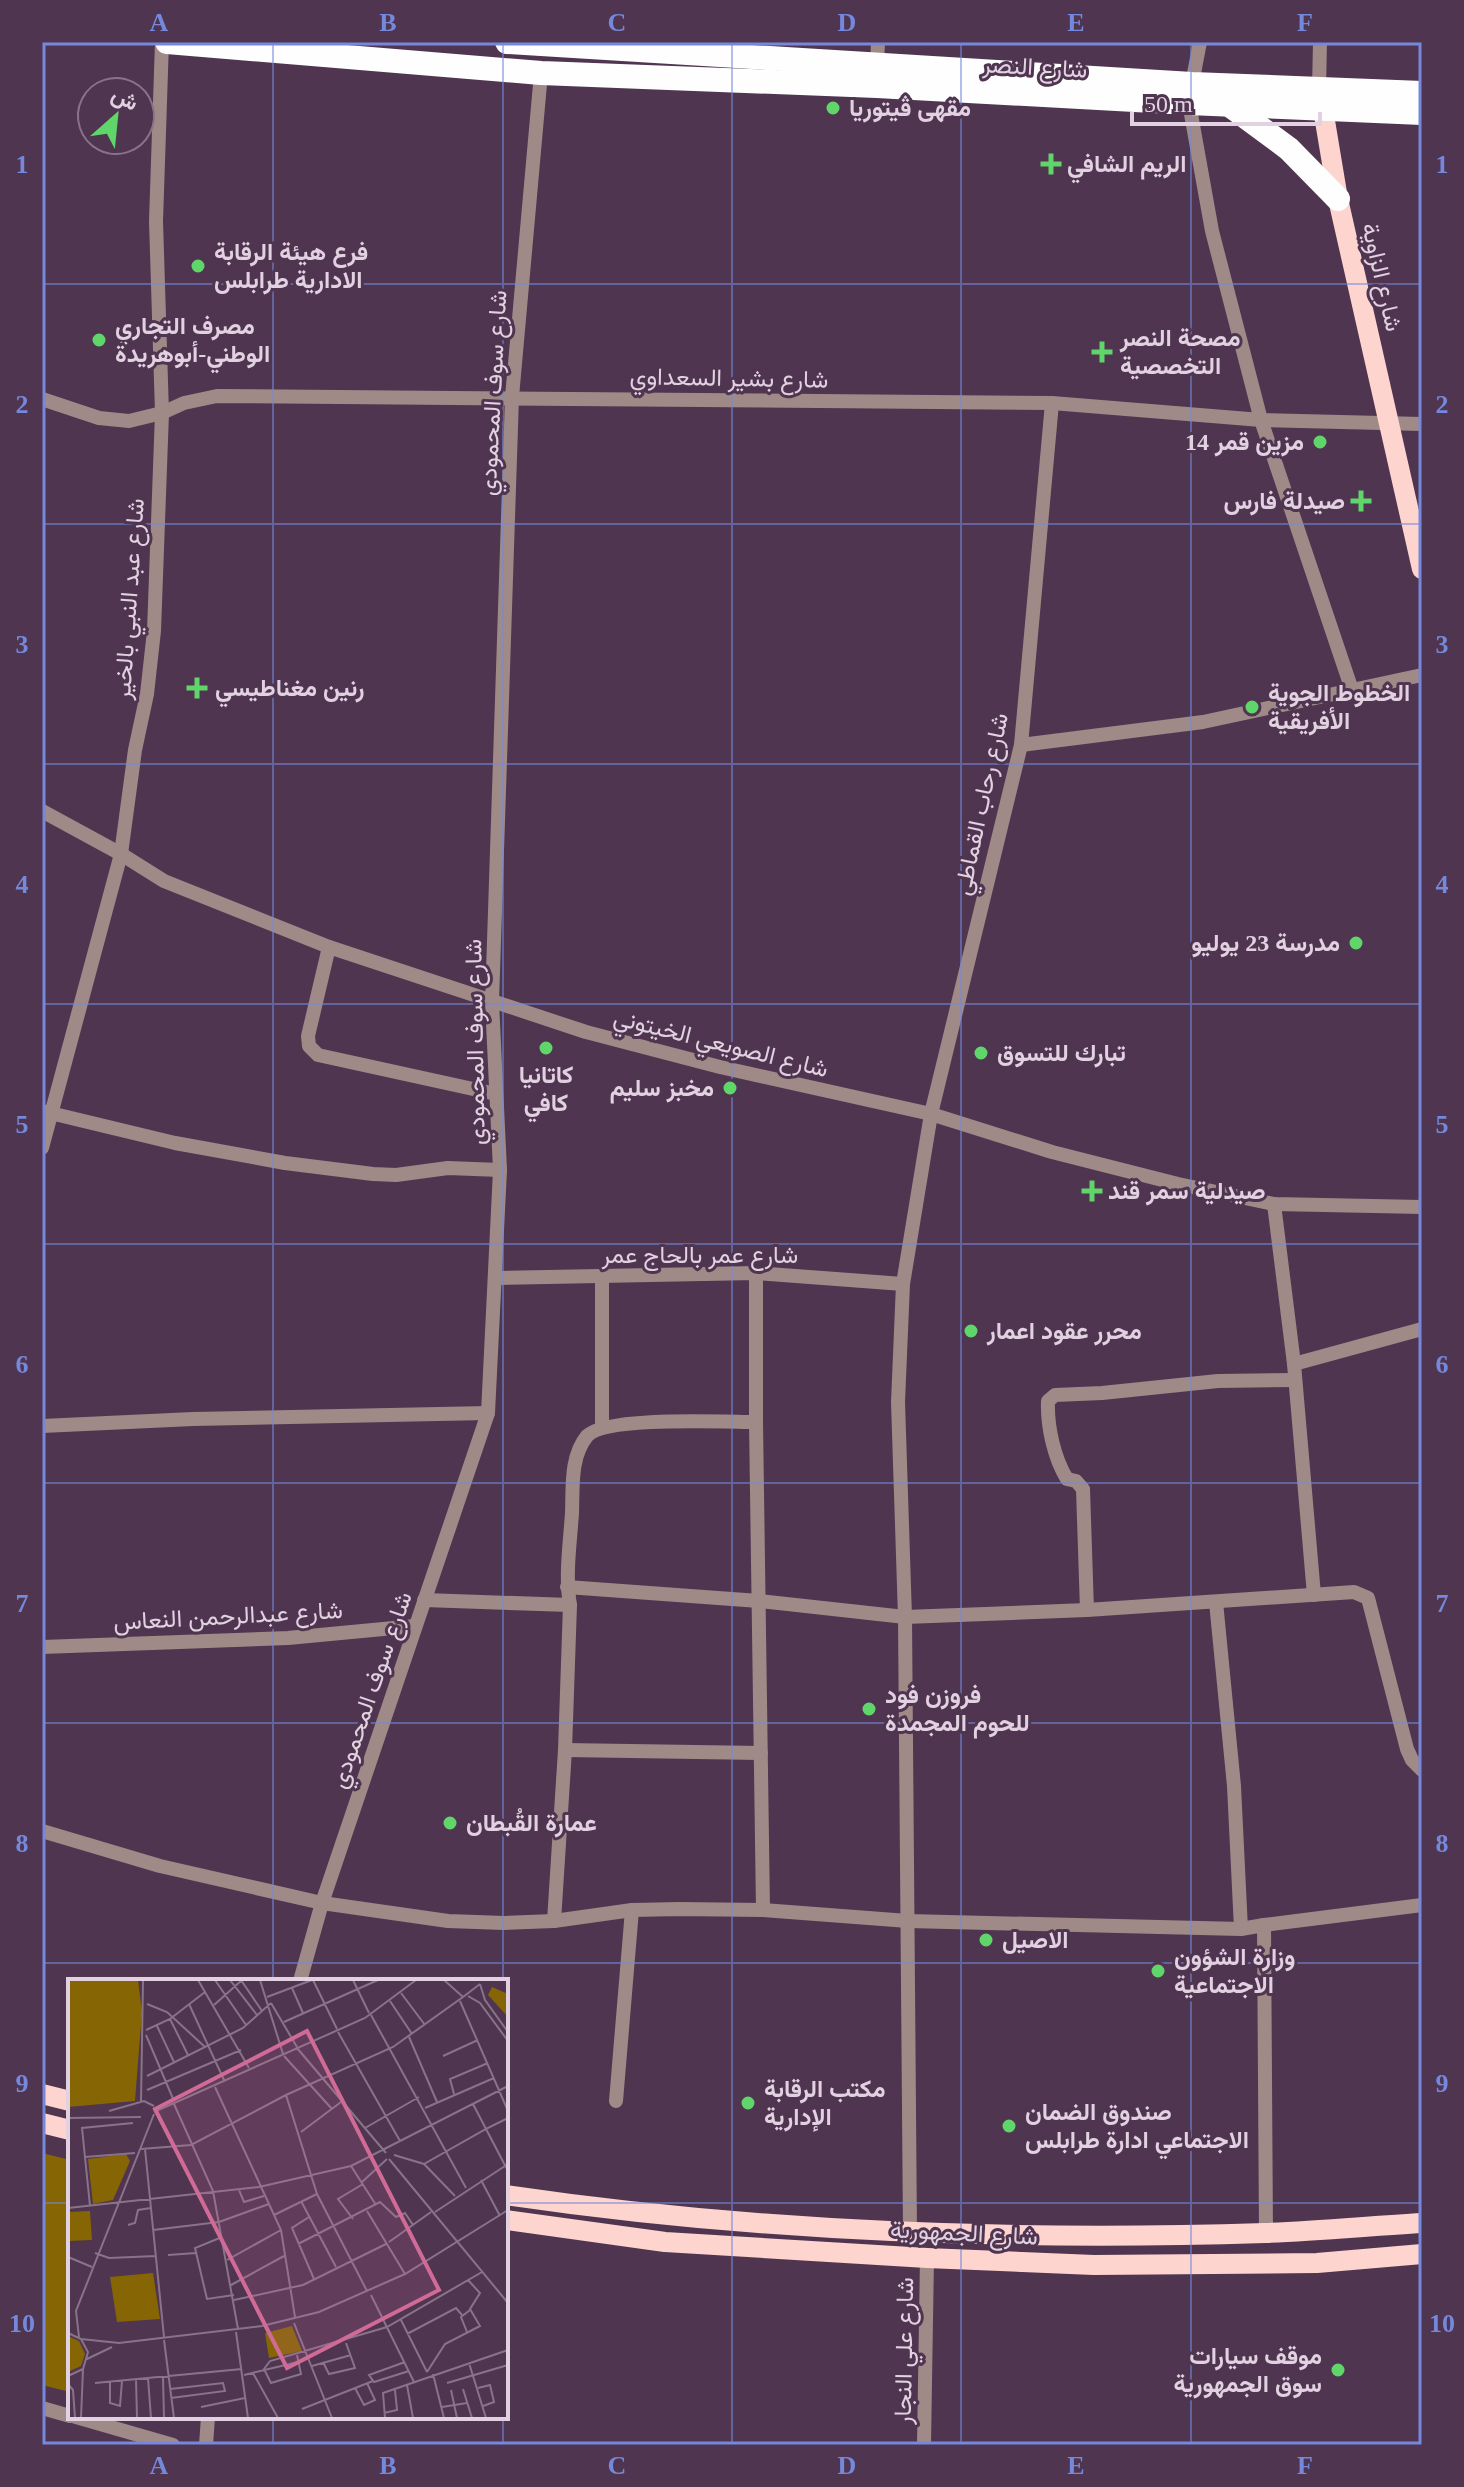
<svg xmlns="http://www.w3.org/2000/svg" width="1464" height="2487" viewBox="0 0 1464 2487" font-family="'Times New Roman',Vazirmatn,serif">
	<style>
		.green { fill: #866504 }
		.lines { fill: none; stroke-linecap: round; stroke-linejoin: round }
		.minor { stroke: #9f8a88; stroke-width: 14 }
		.major { stroke: #fed4cf; stroke-width: 20 }
		.highway { stroke: #fefefe; stroke-width: 24 }
		.grid { fill: none; stroke: #7589dc; stroke-width: 2; stroke-opacity: 0.55 }
		.poi-dot { fill: #60d56a; stroke: #4f3550; stroke-width: 3 }
		.labels { text-anchor: middle; stroke-width: 6; stroke-linejoin: round; paint-order: stroke }
		.street-label { font-size: 24px; fill: #e1d1e1; stroke: #4f3550 }
		.poi-label { font-size: 24px; font-weight: bold; fill: #e1d1e1; stroke: #4f3550; text-anchor: start }
		.inset-road { fill: none; stroke: #89738a; stroke-width: 2 }
		.view { fill: #d06b97; fill-opacity: 0.15; stroke: #d06b97; stroke-width: 4 }
		.inset-edge { fill: none; stroke: #e1d1e1; stroke-width: 4 }
		.neatline { fill: none; stroke: #7589dc; stroke-width: 3 }
		.grid-label { font-size: 26px; text-anchor: middle; font-weight: bold; fill: #7589dc }
	</style>
	<rect width="100%" height="100%" fill="#4f3550"/>
	<!-- green -->
	<polygon class="green" points="42,2153 70,2160 70,2392 42,2385"/>
	<g class="lines">
		<!-- minor -->
		<g class="minor">
			<polyline points="877,66 878,42"/>
			<polyline points="1192,84 1200,42"/>
			<polyline points="1319,89 1320,42"/>
			<polyline points="1189,103 1212,231 1261,420 1352,690"/>
			<polyline points="42,399 99,418 129,421 162,413 184,403 217,396 1052,403 1261,420 1422,424"/>
			<polyline points="1021,745 1203,722 1422,675"/>
			<polyline points="42,811 121,854 164,881 329,947 586,1032 720,1067 931,1114 1052,1152 1178,1184 1274,1204 1422,1207"/>
			<polyline points="329,947 308,1036 309,1046 318,1055 496,1094"/>
			<polyline points="42,1111 175,1143 285,1163 373,1174 396,1175 448,1168 500,1170"/>
			<polyline points="42,1148 121,854 135,750 147,694 154,631 162,413 156,221 162,42"/>
			<polyline points="1274,1204 1294,1364 1314,1595"/>
			<polyline points="756,1273 756,1422 763,1910"/>
			<polyline points="496,1278 756,1273 903,1284"/>
			<polyline points="1294,1364 1422,1329"/>
			<polyline points="42,1426 193,1419 488,1413"/>
			<polyline points="602,1427 602,1276"/>
			<polyline points="567,1587 759,1601 905,1617 1087,1610 1354,1592 1368,1598 1407,1749 1412,1760 1422,1770"/>
			<polyline points="424,1600 570,1605"/>
			<polyline points="1216,1602 1234,1786 1241,1929 1264,1925 1266,2233"/>
			<path d="M1087,1610L1083,1489L1076,1481L1067,1479C1054,1458 1047,1426 1048,1401L1055,1395L1102,1393L1218,1381L1295,1380"/>
			<polyline points="42,1647 288,1638 415,1626"/>
			<polyline points="565,1750 761,1753"/>
			<polyline points="42,1831 160,1866 322,1903 448,1921 504,1923 554,1921 632,1910 679,1909 763,1910 908,1921 1241,1929"/>
			<path d="M554,1921L565,1750L570,1605C565,1575 570,1544 572,1513C573,1487 570,1457 587,1436C605,1416 725,1422 756,1422"/>
			<polyline points="1264,1925 1422,1905"/>
			<polyline points="300,1981 322,1903 488,1413 500,1170 492,1002 512,397 541,73"/>
			<polyline points="616,2101 632,1910"/>
			<polyline points="910,2233 905,1617 898,1402 903,1284 931,1114 1021,745 1052,403"/>
			<polyline points="42,2408 70,2416"/>
			<polyline points="76,2417 173,2445"/>
			<polyline points="206,2445 208,2417"/>
			<polyline points="924,2445 927,2258"/>
		</g>
		<!-- major -->
		<g class="major">
			<polyline points="1321,97 1338,199 1422,569"/>
			<polyline points="42,2094 70,2101"/>
			<polyline points="42,2123 70,2130"/>
			<path d="M506,2195C757,2232 1012,2241 1265,2233C1317,2231 1370,2226 1422,2223"/>
			<polyline points="506,2220 665,2242 927,2258 1094,2265 1317,2263 1422,2254"/>
		</g>
		<!-- highway -->
		<g class="highway">
			<polyline points="167,42 541,73 877,86 1189,103 1422,113"/>
			<polyline points="507,42 1192,84 1422,93"/>
			<polyline points="1231,106 1289,149 1338,199"/>
		</g>
	</g>
	<!-- grid -->
	<path class="grid" d="M273,42V1981M503,42V1981M732,42V2445M961,42V2445M1191,42V2445M42,284H1422M42,524H1422M42,764H1422M42,1004H1422M42,1244H1422M42,1483H1422M42,1723H1422M42,1963H1422M42,2203H70M506,2203H1422M273,2417V2445M503,2417V2445"/>
	<!-- markers -->
	<g class="poi-dot">
		<circle cx="833" cy="108" r="8"/>
		<path d="M1047 152h8v8h8v8h-8v8h-8v-8h-8v-8h8z"/>
		<circle cx="198" cy="266" r="8"/>
		<circle cx="99" cy="340" r="8"/>
		<path d="M1098 340h8v8h8v8h-8v8h-8v-8h-8v-8h8z"/>
		<circle cx="1320" cy="442" r="8"/>
		<path d="M1357 489h8v8h8v8h-8v8h-8v-8h-8v-8h8z"/>
		<path d="M193 676h8v8h8v8h-8v8h-8v-8h-8v-8h8z"/>
		<circle cx="1252" cy="707" r="8"/>
		<circle cx="1356" cy="943" r="8"/>
		<circle cx="546" cy="1048" r="8"/>
		<circle cx="981" cy="1053" r="8"/>
		<circle cx="730" cy="1088" r="8"/>
		<path d="M1088 1179h8v8h8v8h-8v8h-8v-8h-8v-8h8z"/>
		<circle cx="971" cy="1331" r="8"/>
		<circle cx="869" cy="1709" r="8"/>
		<circle cx="450" cy="1823" r="8"/>
		<circle cx="986" cy="1940" r="8"/>
		<circle cx="1158" cy="1971" r="8"/>
		<circle cx="748" cy="2103" r="8"/>
		<circle cx="1009" cy="2126" r="8"/>
		<circle cx="1338" cy="2370" r="8"/>
	</g>
	<g class="labels">
		<!-- street labels -->
		<g class="street-label">
			<text transform="translate(1035 67) rotate(3)" y="8">شارع النصر</text>
			<text transform="translate(1382 277) rotate(77)" y="8">شارع الزاوية</text>
			<text transform="translate(729 378) rotate(1)" y="8">شارع بشير السعداوي</text>
			<text transform="translate(493 393) rotate(-87)" y="8">شارع سوف المحمودي</text>
			<text transform="translate(129 599) rotate(-86)" y="8">شارع عبد النبي بالخير</text>
			<text transform="translate(981 804) rotate(-78)" y="8">شارع رحاب القماطي</text>
			<text transform="translate(475 1042) rotate(-91)" y="8">شارع سوف المحمودي</text>
			<text transform="translate(721 1043) rotate(14)" y="8">شارع الصويعي الخيتوني</text>
			<text x="700" y="1263">شارع عمر بالحاج عمر</text>
			<text transform="translate(228 1616) rotate(-3)" y="8">شارع عبدالرحمن النعاس</text>
			<text transform="translate(371 1690) rotate(-71)" y="8">شارع سوف المحمودي</text>
			<text transform="translate(964 2233) rotate(3)" y="8">شارع الجمهورية</text>
			<text transform="translate(904 2351) rotate(-89)" y="8">شارع علي النجار</text>
		</g>
		<!-- poi labels -->
		<g class="poi-label">
			<text x="849" y="116">مقهى ڤيتوريا</text>
			<text x="1067" y="172">الريم الشافي</text>
			<text x="214" y="260">فرع هيئة الرقابة<tspan x="214" dy="28">الادارية طرابلس</tspan></text>
			<text x="115" y="334">مصرف التجاري<tspan x="115" dy="28">الوطني-أبوهريدة</tspan></text>
			<text x="1120" y="346">مصحة النصر<tspan x="1120" dy="28">التخصصية</tspan></text>
			<text x="1304" y="450" text-anchor="end">مزين قمر 14</text>
			<text x="1345" y="509" text-anchor="end">صيدلة فارس</text>
			<text x="215" y="696">رنين مغناطيسي</text>
			<text x="1268" y="701">الخطوط الجوية<tspan x="1268" dy="28">الأفريقية</tspan></text>
			<text x="1340" y="951" text-anchor="end">مدرسة 23 يوليو</text>
			<text x="997" y="1061">تبارك للتسوق</text>
			<text x="546" y="1083" text-anchor="middle">كاتانيا<tspan x="546" dy="28">كافي</tspan></text>
			<text x="714" y="1096" text-anchor="end">مخبز سليم</text>
			<text x="1108" y="1199">صيدلية سمر قند</text>
			<text x="987" y="1339">محرر عقود اعمار</text>
			<text x="885" y="1703">فروزن فود<tspan x="885" dy="28">للحوم المجمدة</tspan></text>
			<text x="466" y="1831">عمارة القُبطان</text>
			<text x="1002" y="1948">الاصيل</text>
			<text x="1174" y="1965">وزارة الشؤون<tspan x="1174" dy="28">الاجتماعية</tspan></text>
			<text x="764" y="2097">مكتب الرقابة<tspan x="764" dy="28">الإدارية</tspan></text>
			<text x="1025" y="2120">صندوق الضمان<tspan x="1025" dy="28">الاجتماعي ادارة طرابلس</tspan></text>
			<text x="1322" y="2364" text-anchor="end">موقف سيارات<tspan x="1322" dy="28">سوق الجمهورية</tspan></text>
		</g>
	</g>
	<!-- overview -->
	<g transform="translate(68 1979)">
		<rect width="440" height="440" fill="#4f3550"/>
		<path d="M0,1H70L74,33L67,122L0,128ZM424,8L440,15V38L420,16ZM58,175L62,182L45,221L25,225L20,180ZM22,232L24,261L0,262V233ZM85,294L92,340L49,343L42,298ZM224,347L234,372L201,379L197,354ZM0,357L11,362L17,375L13,387L0,393Z" fill="#866504"/>
		<path class="inset-road" d="M130,1L181,89M147,1L178,46M162,1L189,36M173,1L194,32M192,1L215,75M245,1L269,50M285,1L301,34M376,1L395,18L412,5M412,5L417,21L440,53M224,9L235,34M333,14L357,46M400,17L412,24L440,62M199,18L244,1M322,22L344,55M392,22L440,132M203,24L229,68M79,25L99,33L137,68M121,25L156,101M146,26L174,1M303,36L398,209M102,40L120,76M216,43L310,1M89,47L106,83M78,51L102,40L137,13M270,53L332,162M78,56L106,122M341,58L369,123M229,69L318,174M216,77L264,130M375,77L410,61M79,97L175,49L203,24M147,108L213,251L227,338M79,111L173,71M386,115L382,100L420,84M218,116L249,215L299,312M73,123L75,1M106,125L145,212L170,350M405,125L418,150L440,139M357,129L426,99M41,132L76,122L86,127M86,133L297,39L348,1M0,139L73,138M297,149L351,118M233,153L273,123M73,170L123,166L218,116L325,68L395,18M77,170L96,358M326,176L356,185L387,217M17,178L67,174M321,180L440,324M356,185L418,150L440,192M283,187L308,226M413,201L432,237M294,203L319,180M171,211L176,223L196,217M233,222L268,288M22,227L14,149L65,144M0,229L191,208L283,187L440,107M299,232L337,295M367,233L440,185M206,236L249,215M241,238L224,249L246,300M285,240L270,220L295,205M60,246L67,244L70,231L83,229M85,251L151,243L201,225M154,258L127,269L139,320L166,316M321,263L363,233M230,265L312,223L328,238L337,234L345,246M27,274L41,279L88,277M100,276L128,274M0,278L24,288M159,281L213,251M163,306L216,277M303,316L346,403M166,321L235,306L318,265M333,341L359,393M226,344L264,439M168,353L180,439M399,353L393,338L402,331M0,354L13,360L20,373L15,390L0,397M339,355L388,329L394,336M11,358L8,332L86,135M13,360L51,364L194,347L251,333L337,295L440,231M96,361L106,439M229,376L233,395L203,404L196,390L202,382L319,348L414,293M19,380L44,368M255,383L261,395L287,389L278,364M337,383L301,396L306,403L341,392M401,384L418,439M244,387L283,376M359,393L377,365L412,347L402,330L412,314L400,301M185,394L210,439M365,395L376,439M176,396L230,383M95,398L96,439M80,399L83,439M68,400L69,439M42,403V424L52,427L54,402M27,404L174,390M379,404L440,386M0,405L5,411L7,439M339,406L345,439M287,409L296,426L307,421L299,404M410,409L422,406L426,423L415,427M102,410L155,404L157,412L103,419M395,410L404,439M383,411L389,439M133,428L177,419M374,428L399,424M234,430L305,402M316,434L329,431L327,411M13,439L15,390M317,439L315,414L440,371"/>
		<path class="view" d="M239,52L371,311L219,389L87,130Z"/>
		<rect width="440" height="440" class="inset-edge"/>
	</g>
	<!-- border -->
	<rect width="1464" height="2487" fill="none" stroke="#4f3550" stroke-width="88"/>
	<!-- north arrow -->
	<g transform="translate(116 116) rotate(27)"><circle r="38" fill="#4f3550" stroke="#89738a" stroke-width="2"/>
	<path d="M0-6L14 30L0 20L-14 30Z" fill="#60d56a"/>
	<text y="-12" font-size="22" font-weight="bold" text-anchor="middle" fill="#e1d1e1">ش</text>
	</g>
	<!-- scale -->
	<path d="M1132 112v12h188v-12" fill="none" stroke="#e1d1e1" stroke-width="4"/>
	<text x="1144" y="112" font-size="24" fill="#e1d1e1" stroke="#4f3550" stroke-width="6" paint-order="stroke">50 m</text>
	<rect x="44" y="44" width="1376" height="2399" class="neatline"/>
	<g class="grid-label">
		<text x="159" y="31">A</text>
		<text x="388" y="31">B</text>
		<text x="617" y="31">C</text>
		<text x="847" y="31">D</text>
		<text x="1076" y="31">E</text>
		<text x="1305" y="31">F</text>
		<text x="22" y="173">1</text>
		<text x="1442" y="173">1</text>
		<text x="22" y="413">2</text>
		<text x="1442" y="413">2</text>
		<text x="22" y="653">3</text>
		<text x="1442" y="653">3</text>
		<text x="22" y="893">4</text>
		<text x="1442" y="893">4</text>
		<text x="22" y="1133">5</text>
		<text x="1442" y="1133">5</text>
		<text x="22" y="1373">6</text>
		<text x="1442" y="1373">6</text>
		<text x="22" y="1612">7</text>
		<text x="1442" y="1612">7</text>
		<text x="22" y="1852">8</text>
		<text x="1442" y="1852">8</text>
		<text x="22" y="2092">9</text>
		<text x="1442" y="2092">9</text>
		<text x="22" y="2332">10</text>
		<text x="1442" y="2332">10</text>
		<text x="159" y="2474">A</text>
		<text x="388" y="2474">B</text>
		<text x="617" y="2474">C</text>
		<text x="847" y="2474">D</text>
		<text x="1076" y="2474">E</text>
		<text x="1305" y="2474">F</text>
	</g>
</svg>
